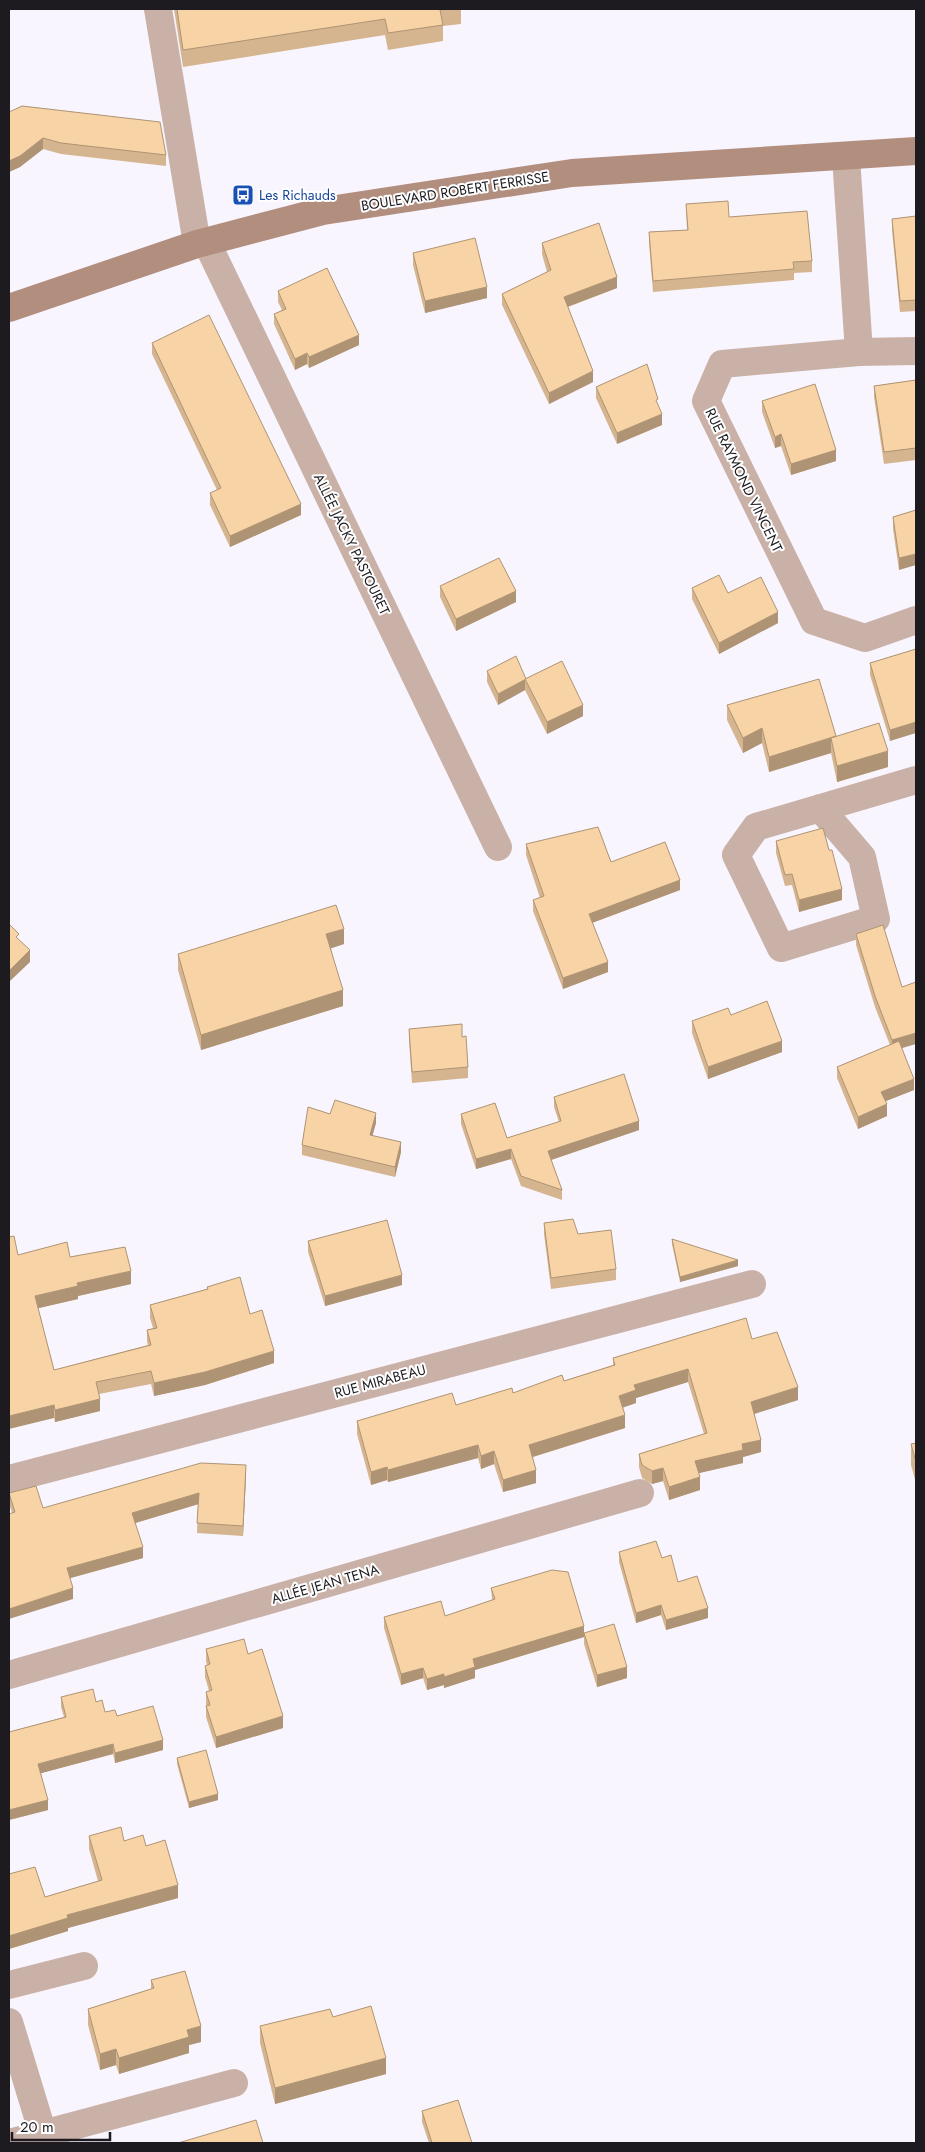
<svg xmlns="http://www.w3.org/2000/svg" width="925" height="2152" viewBox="0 0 925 2152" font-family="Jost,sans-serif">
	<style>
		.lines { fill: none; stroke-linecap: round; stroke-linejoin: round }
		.street { stroke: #cab1a7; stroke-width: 28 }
		.secondary { stroke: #b28e7f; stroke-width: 28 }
		.wall { fill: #d5b58f }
		.shaded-wall { fill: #ae9474 }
		.building { fill: #f8d3a6; stroke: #ae9474 }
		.labels { text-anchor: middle; stroke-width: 4; stroke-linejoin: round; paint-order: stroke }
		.street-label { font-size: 14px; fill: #1d1b20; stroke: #fff }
		.transit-label { font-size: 14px; fill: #164399; stroke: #fff; text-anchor: start }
	</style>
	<rect width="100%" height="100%" fill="#f9f5ff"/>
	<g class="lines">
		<!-- street -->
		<g class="street">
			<polyline points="158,9 197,244"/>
			<polyline points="846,157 859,352"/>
			<polyline points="206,241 498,847"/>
			<polyline points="916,351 859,352 722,364 706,401 814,621 865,638 916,620"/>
			<polyline points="820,808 862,857 876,919 781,948 736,855 756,827 916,780"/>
			<polyline points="9,1479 752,1284"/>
			<polyline points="9,1675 640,1493"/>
			<polyline points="9,1985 84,1966"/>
			<polyline points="9,2022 43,2134"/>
			<polyline points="9,2143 234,2083"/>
		</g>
		<!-- secondary -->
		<polyline class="secondary" points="9,308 197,244 323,211 572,173 916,151"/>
	</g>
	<!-- wall -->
	<g class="wall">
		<polygon points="174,9 461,9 461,24 443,26 443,41 388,50 385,35 183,67"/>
		<polygon points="9,112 166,155 166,166 61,154 43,149 20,167 9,172"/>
		<polygon points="686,204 729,217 812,261 812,272 794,273 794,280 653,292 649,243 649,232 687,230"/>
		<polygon points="916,216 916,311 900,312 892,230 892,219"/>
		<polygon points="542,243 617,288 568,307 593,382 549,404 502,305 502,294 547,272 542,254"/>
		<polygon points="413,253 487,298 425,313 413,265"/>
		<polygon points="278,291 359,345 309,368 307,364 295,370 274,324 274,314 282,310 278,302"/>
		<polygon points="152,343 301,515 230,547 210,505 210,493 217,490 152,354"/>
		<polygon points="916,380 916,460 884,464 874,397 874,386"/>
		<polygon points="596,387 658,405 662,425 617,444 596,398"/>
		<polygon points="762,401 836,461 791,475 781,446 775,448 762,412"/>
		<polygon points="916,510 899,570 893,529 893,517"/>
		<polygon points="440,586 516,602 456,631 440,597"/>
		<polygon points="692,588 778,623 719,654 692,599"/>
		<polygon points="916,649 890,741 870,675 870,663"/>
		<polygon points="487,671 526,679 583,716 547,734 525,690 498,705 487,682"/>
		<polygon points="727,705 836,736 888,767 837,782 831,753 769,772 762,743 743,753 727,720"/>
		<polygon points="776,841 842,900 799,912 792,885 785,886 776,853"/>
		<polygon points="526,844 611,862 680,890 592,923 608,972 563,989 533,911 533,900 540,898 526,855"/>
		<polygon points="856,934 902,1048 914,1090 886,1101 887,1116 858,1129 837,1078 837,1067 890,1045 875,1007 856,945"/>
		<polygon points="344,944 331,948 343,1006 201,1050 178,970 178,954"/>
		<polygon points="731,1015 782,1052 708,1079 692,1033 692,1021"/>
		<polygon points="409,1029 462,1037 468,1067 468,1078 412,1083 409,1040"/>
		<polygon points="554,1097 639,1130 551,1160 562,1190 562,1200 521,1186 511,1159 476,1169 461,1124 461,1114 507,1138 559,1122 554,1107"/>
		<polygon points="330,1114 376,1123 372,1135 401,1152 395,1177 302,1155 302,1145"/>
		<polygon points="544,1223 578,1234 616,1269 616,1280 551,1289 544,1234"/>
		<polygon points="672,1239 738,1266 680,1282 672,1244"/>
		<polygon points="308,1241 402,1285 325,1306 308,1252"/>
		<polygon points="18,1255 70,1257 131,1284 78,1296 78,1299 38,1308 54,1370 148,1345 147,1342 147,1330 153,1328 150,1318 150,1305 207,1289 207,1287 250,1314 274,1363 205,1385 154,1396 151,1384 99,1394 100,1411 55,1422"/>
		<polygon points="752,1339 798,1400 754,1414 761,1452 743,1457 743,1463 699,1473 700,1490 669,1500 663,1481 652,1484 642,1478 639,1467 639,1454 704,1434 688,1382 636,1398 636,1403 623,1407 625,1428 533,1457 536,1483 503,1492 494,1464 481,1469 478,1458 388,1482 387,1480 371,1485 357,1434 357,1421 456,1405 513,1393 564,1381 613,1365 613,1358"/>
		<polygon points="916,1443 916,1483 911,1465 911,1444"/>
		<polygon points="246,1476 243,1536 197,1533 198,1504 135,1523 143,1558 70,1578 73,1599 12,1513 9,1503 9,1493 43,1508"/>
		<polygon points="619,1552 662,1558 678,1582 708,1618 666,1630 661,1615 636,1623 619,1562"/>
		<polygon points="491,1588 584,1633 627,1678 597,1687 584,1644 584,1637 475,1670 475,1678 444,1688 444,1685 427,1690 423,1678 401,1685 384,1628 384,1617 445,1616 492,1600"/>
		<polygon points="206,1649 248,1654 283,1728 216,1748 206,1717 206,1692 209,1691 205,1677 205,1666 207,1665 206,1661"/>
		<polygon points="61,1697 96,1702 105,1712 117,1716 163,1750 115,1763 113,1754 41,1773 48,1810 9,1820 9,1732 64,1717 61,1707"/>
		<polygon points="177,1758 218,1800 189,1808 177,1764"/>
		<polygon points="89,1836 124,1841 146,1846 178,1898 68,1928 68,1931 9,1949 9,1874 45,1897 98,1881 89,1849"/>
		<polygon points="151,1980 201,2042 189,2045 189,2053 119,2074 116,2065 100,2070 88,2025 88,2009 151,1989"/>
		<polygon points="333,2017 386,2074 275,2104 260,2043 260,2026"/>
		<polygon points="422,2111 472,2143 429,2143 422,2122"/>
	</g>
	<!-- shaded-wall -->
	<g class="shaded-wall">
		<polygon points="43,138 43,149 20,167 9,172 9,161"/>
		<polygon points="617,277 617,288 564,308 564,297"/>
		<polygon points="487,287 487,298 425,313 425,301"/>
		<polygon points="359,335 359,345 309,368 309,357"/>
		<polygon points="307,353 307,364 295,370 295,359"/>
		<polygon points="593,371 593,382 549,404 549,393"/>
		<polygon points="662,414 662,425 617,444 617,433"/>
		<polygon points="781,434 781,446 775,448 775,437"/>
		<polygon points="836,450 836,461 791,475 791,464"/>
		<polygon points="301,504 301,515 230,547 230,536"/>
		<polygon points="916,554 916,565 899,570 899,558"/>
		<polygon points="516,591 516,602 456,631 456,619"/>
		<polygon points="778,612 778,623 719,654 719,643"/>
		<polygon points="525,679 525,690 498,705 498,694 526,679"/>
		<polygon points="583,705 583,716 547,734 547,722"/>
		<polygon points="916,722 916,733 890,741 890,730"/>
		<polygon points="762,728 762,743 743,753 743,738"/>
		<polygon points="831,738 831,753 769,772 769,757"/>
		<polygon points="888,751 888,767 837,782 837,766"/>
		<polygon points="680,880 680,890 589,924 589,914"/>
		<polygon points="842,889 842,900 799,912 799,900"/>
		<polygon points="344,929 344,944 326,950 326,934"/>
		<polygon points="30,950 30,962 9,982 9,971"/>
		<polygon points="608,962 608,972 563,989 563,978"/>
		<polygon points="343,990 343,1006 201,1050 201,1035"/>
		<polygon points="916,1033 916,1044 892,1051 892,1040"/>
		<polygon points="782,1041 782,1052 708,1079 708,1067"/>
		<polygon points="914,1079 914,1090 881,1103 881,1092"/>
		<polygon points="887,1104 887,1116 858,1129 858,1117"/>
		<polygon points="376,1113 376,1123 370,1145 370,1135"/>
		<polygon points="639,1121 639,1130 548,1161 548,1151"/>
		<polygon points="401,1142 401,1152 395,1177 395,1167"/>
		<polygon points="511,1149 511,1159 476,1169 476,1159"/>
		<polygon points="738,1260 738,1266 680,1282 680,1277"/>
		<polygon points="131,1271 131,1284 78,1296 78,1299 35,1309 35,1296 77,1283"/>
		<polygon points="402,1275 402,1285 325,1306 325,1296"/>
		<polygon points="274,1351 274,1363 205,1385 154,1396 154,1383"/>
		<polygon points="688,1369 688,1382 636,1398 636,1403 619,1409 619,1396 634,1385"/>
		<polygon points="798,1387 798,1400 751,1415 751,1402"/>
		<polygon points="100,1399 100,1411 55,1422 55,1410"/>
		<polygon points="54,1405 54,1418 9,1429 9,1416"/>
		<polygon points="625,1415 625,1428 529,1458 529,1445"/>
		<polygon points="761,1440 761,1452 743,1457 743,1463 695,1474 695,1461 742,1444"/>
		<polygon points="478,1445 478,1458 388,1482 388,1470"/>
		<polygon points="494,1451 494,1464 481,1469 481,1456"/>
		<polygon points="246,1465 246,1476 243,1536 243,1526"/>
		<polygon points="387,1467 387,1480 371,1485 371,1472"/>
		<polygon points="663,1468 663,1481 652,1484 652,1471"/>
		<polygon points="536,1470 536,1483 503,1492 503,1480"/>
		<polygon points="700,1477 700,1490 669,1500 669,1487"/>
		<polygon points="199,1493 199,1504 132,1524 132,1513"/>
		<polygon points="143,1547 143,1558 67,1579 67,1568"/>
		<polygon points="73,1588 73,1599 9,1619 9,1609"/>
		<polygon points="661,1605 661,1615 636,1623 636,1613"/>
		<polygon points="708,1608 708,1618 666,1630 666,1620"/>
		<polygon points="584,1626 584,1637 475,1670 475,1678 444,1688 444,1677 473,1659"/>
		<polygon points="627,1667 627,1678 597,1687 597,1675"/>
		<polygon points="423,1668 423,1678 401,1685 401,1674"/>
		<polygon points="444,1674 444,1685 427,1690 427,1679"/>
		<polygon points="283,1716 283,1728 216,1748 216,1737"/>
		<polygon points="163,1740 163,1750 115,1763 115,1753"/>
		<polygon points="113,1744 113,1754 38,1774 38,1764"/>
		<polygon points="218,1794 218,1800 189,1808 189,1802"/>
		<polygon points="48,1800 48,1810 9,1820 9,1810"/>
		<polygon points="178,1885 178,1898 68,1928 68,1931 9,1949 9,1936 67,1915"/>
		<polygon points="201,2026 201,2042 189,2045 189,2053 119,2074 119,2058 187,2030"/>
		<polygon points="116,2049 116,2065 100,2070 100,2054"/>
		<polygon points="386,2058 386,2074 275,2104 275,2088"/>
	</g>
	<!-- building -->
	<g class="building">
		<polygon points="177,9 451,9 440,10 443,25 388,33 385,19 183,50"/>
		<polygon points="22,106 160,122 166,155 61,143 43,138 20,156 9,161 9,112"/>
		<polygon points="728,201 729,217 807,211 812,261 793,262 794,269 653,281 649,232 688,230 686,204"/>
		<polygon points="916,216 916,300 900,301 892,219"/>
		<polygon points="599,223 617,277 564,297 593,371 549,393 502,294 551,270 542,243"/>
		<polygon points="475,238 487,287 425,301 413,253"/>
		<polygon points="327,268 359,335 309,357 307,353 295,359 274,314 286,309 278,291"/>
		<polygon points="209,315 301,504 230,536 210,493 221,488 152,343"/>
		<polygon points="647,364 658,399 656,400 662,414 617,433 596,387"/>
		<polygon points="916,380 916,448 884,452 874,386"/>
		<polygon points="815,384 836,450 791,464 781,434 775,437 762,401"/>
		<polygon points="916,510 916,554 899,558 893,517"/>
		<polygon points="499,558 516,591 456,619 440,586"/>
		<polygon points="719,575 728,593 761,577 778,612 719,643 692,588"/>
		<polygon points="916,649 916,722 890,730 870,663"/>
		<polygon points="516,656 526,679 498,694 487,671"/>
		<polygon points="562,661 583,705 547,722 525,679"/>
		<polygon points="819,679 836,736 769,757 762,728 743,738 727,705"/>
		<polygon points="879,723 888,751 837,766 831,738"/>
		<polygon points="598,827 611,862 665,842 680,880 589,914 608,962 563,978 533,900 544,896 526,844"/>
		<polygon points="823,828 829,850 832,850 842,889 799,900 792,874 785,875 776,841"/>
		<polygon points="336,905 344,929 326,934 343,990 201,1035 178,954"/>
		<polygon points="9,924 19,934 16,937 30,950 9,971"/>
		<polygon points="883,925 902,987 916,982 916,1033 892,1040 875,996 856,934"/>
		<polygon points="767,1001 782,1041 708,1067 692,1021 728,1008 731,1015"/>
		<polygon points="462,1024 462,1037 466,1036 468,1067 412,1072 409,1029"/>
		<polygon points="899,1041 914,1079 881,1092 887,1104 858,1117 837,1067"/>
		<polygon points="624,1074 639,1121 548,1151 562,1190 521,1176 511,1149 476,1159 461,1114 495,1103 507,1138 561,1121 554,1097"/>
		<polygon points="335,1100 376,1113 370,1135 401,1142 395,1167 302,1145 308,1107 330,1114"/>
		<polygon points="573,1219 578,1234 611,1230 616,1269 551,1278 544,1223"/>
		<polygon points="387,1220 402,1275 325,1296 308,1241"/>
		<polygon points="14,1236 18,1255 67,1242 70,1257 125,1247 131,1271 77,1283 78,1286 35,1296 54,1370 151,1345 147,1330 157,1328 150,1305 208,1289 207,1287 240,1277 250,1314 262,1310 274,1351 205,1372 154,1383 151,1371 96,1382 100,1399 55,1410 54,1405 9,1416 9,1237"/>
		<polygon points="672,1239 738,1260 680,1277"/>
		<polygon points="746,1318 752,1339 777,1332 798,1387 751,1402 761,1440 742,1444 743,1450 695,1461 700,1477 669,1487 663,1468 652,1471 642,1465 639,1454 707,1433 688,1369 634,1385 636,1390 619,1396 625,1415 529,1445 536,1470 503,1480 494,1451 481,1456 478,1445 388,1470 387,1467 371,1472 357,1421 452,1393 456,1405 512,1388 513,1393 562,1375 564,1381 615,1365 613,1358"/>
		<polygon points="916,1443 916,1462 911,1444"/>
		<polygon points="201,1463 246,1465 243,1526 197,1523 199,1493 132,1513 143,1547 67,1568 73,1588 9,1609 9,1514 15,1512 9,1493 36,1486 43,1508"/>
		<polygon points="656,1541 662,1558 671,1555 678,1582 697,1576 708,1608 666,1620 661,1605 636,1613 619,1552"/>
		<polygon points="552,1570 568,1572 584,1626 473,1659 475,1667 444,1677 444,1674 427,1679 423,1668 401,1674 384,1617 441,1601 445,1616 495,1599 491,1588"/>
		<polygon points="614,1624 627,1667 597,1675 584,1633"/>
		<polygon points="244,1639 248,1654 262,1649 283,1716 216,1737 206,1706 210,1705 206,1692 212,1690 205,1666 210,1664 206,1649"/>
		<polygon points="93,1689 96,1702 102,1700 105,1712 115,1710 117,1716 153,1706 163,1740 115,1753 113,1744 38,1764 48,1800 9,1810 9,1732 66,1717 61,1697"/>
		<polygon points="206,1750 218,1794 189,1802 177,1758"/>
		<polygon points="121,1827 124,1841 143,1835 146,1846 165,1840 178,1885 67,1915 68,1918 9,1936 9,1874 35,1867 45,1897 102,1880 89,1836"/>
		<polygon points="185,1971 201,2026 187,2030 189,2037 119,2058 116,2049 100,2054 88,2009 154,1988 151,1980"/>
		<polygon points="371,2006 386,2058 275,2088 260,2026 330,2009 333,2017"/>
		<polygon points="458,2100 472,2143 432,2143 422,2111"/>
		<polygon points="256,2120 263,2143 178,2143"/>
	</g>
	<!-- icons -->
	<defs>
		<g id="bus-square" transform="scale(1.125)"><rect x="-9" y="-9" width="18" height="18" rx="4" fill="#1a4fb4" stroke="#fff"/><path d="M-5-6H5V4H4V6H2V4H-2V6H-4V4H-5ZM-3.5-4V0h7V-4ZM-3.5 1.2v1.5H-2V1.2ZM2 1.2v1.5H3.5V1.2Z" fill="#fff"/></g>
	</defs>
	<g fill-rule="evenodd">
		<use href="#bus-square" x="243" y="195"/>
	</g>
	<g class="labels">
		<!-- street labels -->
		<g class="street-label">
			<text transform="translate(455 191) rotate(-9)" y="5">BOULEVARD ROBERT FERRISSE</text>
			<text transform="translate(744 480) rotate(64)" y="5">RUE RAYMOND VINCENT</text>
			<text transform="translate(352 544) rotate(64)" y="5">ALLÉE JACKY PASTOURET</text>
			<text transform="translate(380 1381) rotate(-15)" y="5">RUE MIRABEAU</text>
			<text transform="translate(325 1584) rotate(-16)" y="5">ALLÉE JEAN TENA</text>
		</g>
		<!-- transit labels -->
		<g class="transit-label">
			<text x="259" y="200">Les Richauds</text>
		</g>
	</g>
	<!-- border -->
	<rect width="925" height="2152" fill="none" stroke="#1d1b20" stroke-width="20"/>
	<!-- scale -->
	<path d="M12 2132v8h98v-8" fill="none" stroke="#1d1b20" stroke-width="2.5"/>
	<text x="20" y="2132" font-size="15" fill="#1d1b20" stroke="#ffffff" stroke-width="4" paint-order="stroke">20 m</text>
</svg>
